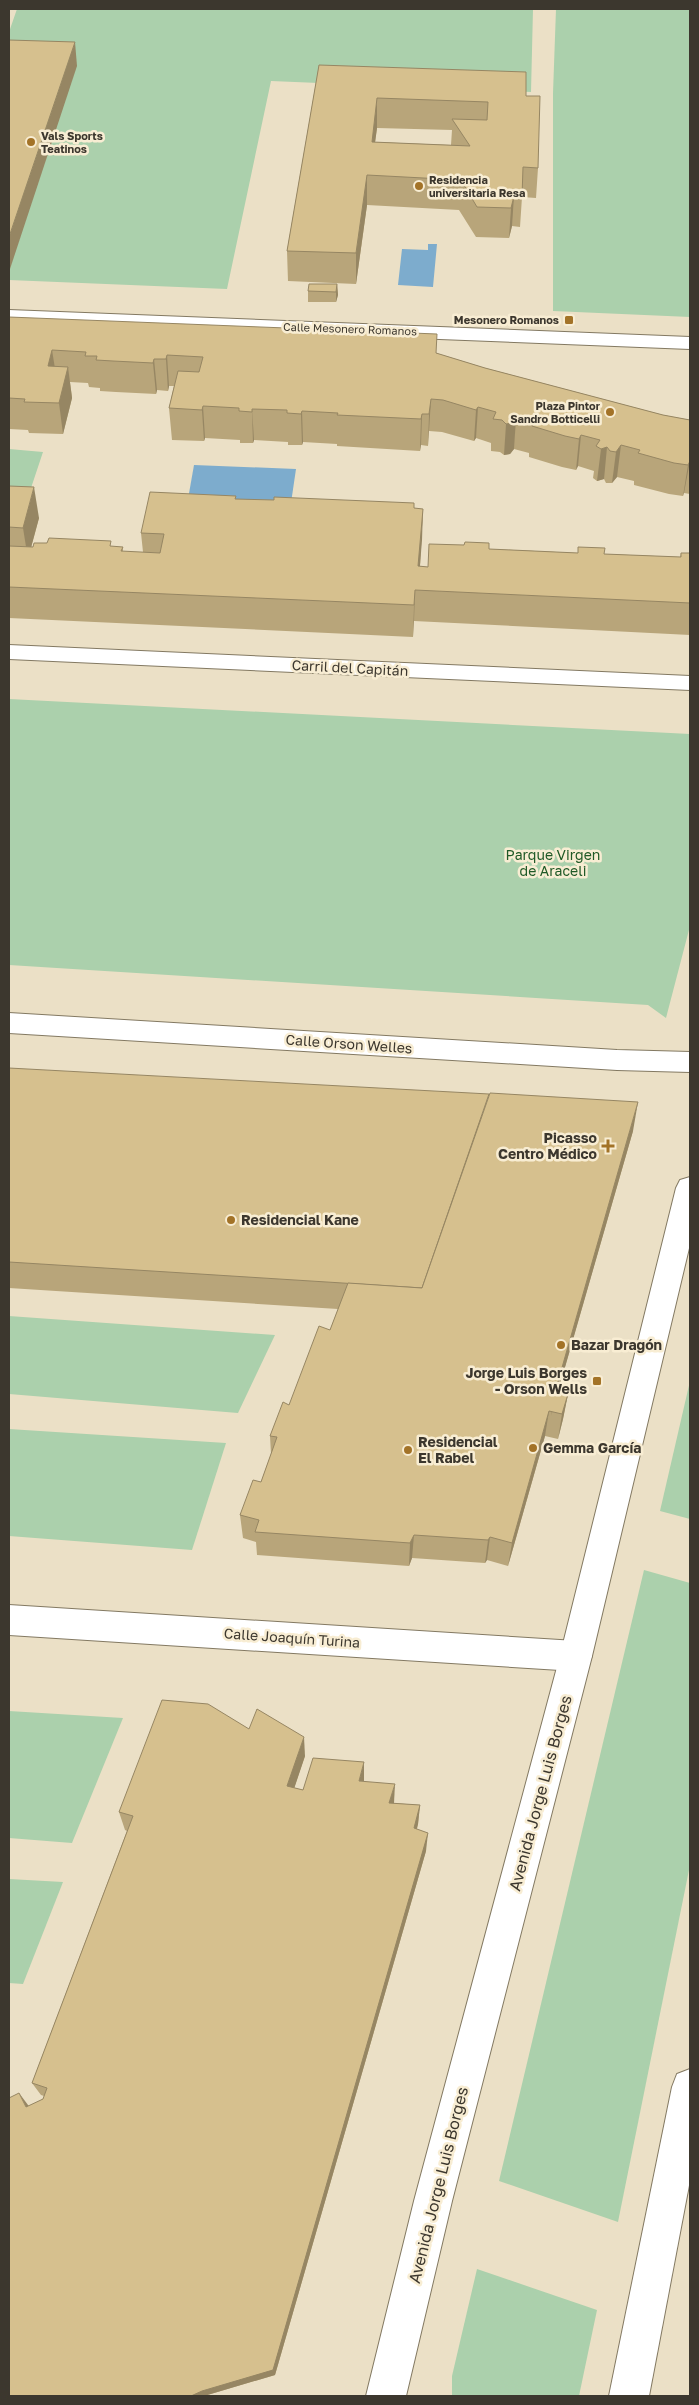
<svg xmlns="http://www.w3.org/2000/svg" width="699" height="2405" viewBox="0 0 699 2405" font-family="'Golos Text',sans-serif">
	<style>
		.green { fill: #abd0ac }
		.water { fill: #7daccd }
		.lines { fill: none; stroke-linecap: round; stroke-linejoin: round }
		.street-casing { stroke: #837962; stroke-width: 2 }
		.secondary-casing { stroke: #837962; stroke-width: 2 }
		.street { fill: #fff; fill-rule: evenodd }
		.secondary { fill: #fff; fill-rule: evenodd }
		.wall { fill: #b8a57a; fill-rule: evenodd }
		.shaded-wall { fill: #968663 }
		.building { fill: #d6c08e; stroke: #968663; fill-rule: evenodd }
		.poi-dot { fill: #a37327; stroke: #f8edd3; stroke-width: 2 }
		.labels { text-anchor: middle; stroke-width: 5; stroke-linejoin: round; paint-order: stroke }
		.far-poi-label { font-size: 11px; font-weight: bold; fill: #3c372e; stroke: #f8edd3; text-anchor: start }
		.far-street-label { font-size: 11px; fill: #3c372e; stroke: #f8edd3 }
		.street-label { font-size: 14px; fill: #3c372e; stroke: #f8edd3 }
		.park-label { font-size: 14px; fill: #1f5926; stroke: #f8edd3 }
		.poi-label { font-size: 14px; font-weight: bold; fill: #3c372e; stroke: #f8edd3; text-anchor: start }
		.near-street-label { font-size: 16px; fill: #3c372e; stroke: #f8edd3 }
	</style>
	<rect width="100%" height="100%" fill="#ebe0c6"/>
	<!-- green -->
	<g class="green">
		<polygon points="17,9 533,9 531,92 271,81 227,289 9,280 9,32"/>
		<polygon points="556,9 690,9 690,317 553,311 553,93"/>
		<polygon points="9,449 43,452 28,497 9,496"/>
		<polygon points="9,699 690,734 690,926 666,1018 648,1005 9,965"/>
		<polygon points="9,1316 275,1335 238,1413 9,1394"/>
		<polygon points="690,1381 690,1519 660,1511"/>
		<polygon points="9,1429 226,1443 192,1550 9,1536"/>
		<polygon points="644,1570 690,1583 690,1865 618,2222 499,2181"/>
		<polygon points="9,1711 123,1718 72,1843 9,1838"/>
		<polygon points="9,1879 63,1882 23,1984 9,1983"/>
		<polygon points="477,2269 597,2310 579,2396 452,2396 452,2376"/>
	</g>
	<!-- water -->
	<g class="water">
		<polygon points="428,244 437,244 433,287 398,285 402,249 428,250"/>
		<polygon points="194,465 296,469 291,503 188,499"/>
	</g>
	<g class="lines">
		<!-- street casing -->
		<g class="street-casing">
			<g id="street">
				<polygon points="9,645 690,676 690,690 9,659"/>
				<polygon points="9,1605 576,1641 587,1645 592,1656 587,1667 576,1671 9,1635"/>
			</g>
		</g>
		<!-- secondary casing -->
		<g class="secondary-casing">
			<g id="secondary">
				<polygon points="9,310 690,337 690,349 9,322"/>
				<polygon points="9,1013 617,1050 690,1052 690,1072 617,1070 9,1033"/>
				<polygon points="690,1177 690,1244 592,1656 452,2201 406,2396 366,2396 414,2201 560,1656 676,1188 680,1180"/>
				<polygon points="690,2069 690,2180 649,2396 609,2396 672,2087 677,2074"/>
			</g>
		</g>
		<!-- street -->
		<use href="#street" class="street"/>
		<!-- secondary -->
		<use href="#secondary" class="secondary"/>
	</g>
	<!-- wall -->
	<g class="wall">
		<path d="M319,65L526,96L538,168L536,198L522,197L520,227L512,226L509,238L476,237L459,210L367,205L356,284L288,281L287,251ZM377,128L452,130L451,145L375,142Z"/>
		<polygon points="337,284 338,295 336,302 308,302 308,291"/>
		<polygon points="9,317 436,353 485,368 663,415 690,420 690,494 684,493 683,496 669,494 634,485 634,481 617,477 612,483 606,483 604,479 597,481 593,478 594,471 578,466 576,470 562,467 529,457 529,453 514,449 510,454 504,455 500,452 491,451 491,443 476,438 474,441 442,432 429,431 428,446 421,445 420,451 337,446 337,444 303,442 302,445 288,445 288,442 254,440 253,443 240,443 240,440 205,438 204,441 172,440 169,408 174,386 169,386 168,391 157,390 156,394 116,392 100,391 100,388 89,387 88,383 70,382 72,398 63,434 29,433 28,430 9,429"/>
		<polygon points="9,486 39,518 31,547 123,547 123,552 143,552 141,533 236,499 423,509 420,566 428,567 489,549 578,553 578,547 604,554 680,557 681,553 690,553 690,635 414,621 413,637 9,618"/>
		<polygon points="9,1068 633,1131 558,1391 568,1394 563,1419 558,1439 545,1436 508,1566 487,1560 485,1563 412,1558 409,1566 257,1555 256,1542 243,1538 240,1515 261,1482 271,1454 270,1436 289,1405 330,1330 338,1309 9,1288"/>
		<polygon points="249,1729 305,1756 294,1788 303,1790 364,1782 393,1803 420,1805 418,1824 417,1829 426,1851 275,2375 204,2396 9,2396 28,2105 29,2106 43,2099 44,2096 41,2095 32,2083 127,1831 125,1830 119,1812"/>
	</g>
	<!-- shaded-wall -->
	<g class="shaded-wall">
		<polygon points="75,42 77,66 9,272 9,237"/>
		<polygon points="377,98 377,128 371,172 372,142"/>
		<polygon points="367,175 367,205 356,284 356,253"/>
		<polygon points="514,196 512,226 509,238 511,208"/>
		<polygon points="337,284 338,295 336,302 336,292"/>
		<polygon points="52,350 57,381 48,366"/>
		<polygon points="167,355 169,386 168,391 166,359"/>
		<polygon points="154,359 157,390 156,394 153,363"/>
		<polygon points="68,367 72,398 63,434 59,403"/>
		<polygon points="431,399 429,431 428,446 429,414"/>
		<polygon points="203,406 205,438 204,441 202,410"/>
		<polygon points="478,407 476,438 474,441 476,410"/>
		<polygon points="252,409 254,440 253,443 252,412"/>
		<polygon points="302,411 303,442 302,445 301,414"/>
		<polygon points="422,414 421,445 420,451 421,419"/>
		<polygon points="516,418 514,449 510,454 504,455 506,424"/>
		<polygon points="581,435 578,466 576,470 579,439"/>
		<polygon points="621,445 617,477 612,483 616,452"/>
		<polygon points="607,447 604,479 597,481 601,449"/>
		<polygon points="690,461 684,493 683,496 688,465"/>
		<polygon points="34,487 39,518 28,559 23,528"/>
		<polygon points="423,509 422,540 418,590 418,566"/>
		<polygon points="415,590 414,621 413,637 414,605"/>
		<polygon points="638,1102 633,1131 551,1416 557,1385"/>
		<polygon points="568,1394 563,1419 558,1439 562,1414"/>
		<polygon points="549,1411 545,1436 508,1566 512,1543"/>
		<polygon points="414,1535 412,1558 409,1566 410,1543"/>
		<polygon points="490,1537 487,1560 485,1563 488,1540"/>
		<polygon points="304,1737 305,1756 289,1804 287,1786"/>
		<polygon points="364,1762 364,1781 359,1781"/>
		<polygon points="395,1784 394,1803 388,1821 389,1803"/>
		<polygon points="420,1805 418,1824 412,1846 414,1828"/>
		<polygon points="428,1833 426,1851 275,2375 204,2396 191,2396"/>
		<polygon points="19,2093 28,2105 34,2119 26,2107"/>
	</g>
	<!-- building -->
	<g class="building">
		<polygon points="9,40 75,42 9,237"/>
		<path d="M319,65L526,72V96H540L538,168L523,167L522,197L514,196L511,208L477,207L461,180L367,175L356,253L287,251ZM377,98L488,102L487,120L452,119L470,146L372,142Z"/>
		<polygon points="309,284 337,284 336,292 308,291"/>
		<polygon points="9,317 437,334 436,353 485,368 663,415 690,420 690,461 688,465 674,463 638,453 640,450 621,445 616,452 610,451 607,447 601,449 596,446 600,440 581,435 579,439 565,436 532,426 534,423 516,418 512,423 506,424 502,420 493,419 496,412 478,407 476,410 443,400 431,399 429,414 422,414 421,419 337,415 338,413 302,411 301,414 287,413 287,410 252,409 252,412 239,411 239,408 203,406 202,410 169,408 178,371 199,372 203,357 167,355 166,359 154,359 153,363 113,361 96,360 97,356 85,356 86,352 52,350 48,366 68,367 59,403 24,402 25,399 9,398"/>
		<polygon points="9,486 34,487 23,528 9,527"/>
		<polygon points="150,492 236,496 235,499 274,500 274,497 414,503 414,508 423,509 418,566 428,567 429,544 464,545 465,542 489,543 489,549 578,553 578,547 605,548 604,554 681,557 681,553 690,553 690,603 415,590 414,605 9,587 9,546 33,547 34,543 47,543 49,538 111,541 110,546 123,547 121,551 160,553 164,534 141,533"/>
		<polygon points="9,1068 489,1094 422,1288 9,1262"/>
		<polygon points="490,1093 638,1102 557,1385 556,1391 568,1394 562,1414 549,1411 512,1543 490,1537 488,1540 414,1535 410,1543 255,1532 259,1520 240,1515 253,1480 261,1482 277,1437 270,1436 283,1402 289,1405 319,1326 330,1330 348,1283 422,1288"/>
		<polygon points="162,1700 208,1704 249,1729 257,1709 304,1737 287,1786 303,1790 313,1758 364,1762 359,1781 395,1784 389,1803 420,1805 414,1828 428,1833 273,2370 202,2391 191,2396 9,2396 9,2098 19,2093 26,2107 43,2099 47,2088 32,2083 133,1816 119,1812"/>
	</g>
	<!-- markers -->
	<g class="poi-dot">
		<circle cx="31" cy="142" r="5"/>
		<circle cx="419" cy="186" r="5"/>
		<rect x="564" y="315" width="10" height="10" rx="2.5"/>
		<circle cx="610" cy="412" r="5"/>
		<path d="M605.5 1138.5h5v5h5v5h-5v5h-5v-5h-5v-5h5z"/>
		<circle cx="231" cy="1220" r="5"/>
		<circle cx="561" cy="1345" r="5"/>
		<rect x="592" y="1376" width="10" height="10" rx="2.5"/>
		<circle cx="533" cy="1448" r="5"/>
		<circle cx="408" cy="1450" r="5"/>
	</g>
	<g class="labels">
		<!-- far-poi labels -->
		<g class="far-poi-label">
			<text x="41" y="140">Vals Sports<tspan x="41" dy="13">Teatinos</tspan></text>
			<text x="429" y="184">Residencia<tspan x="429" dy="13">universitaria Resa</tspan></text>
			<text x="559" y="324" text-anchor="end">Mesonero Romanos</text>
			<text x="600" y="410" text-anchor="end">Plaza Pintor<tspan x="600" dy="13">Sandro Botticelli</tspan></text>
		</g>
		<!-- far-street labels -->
		<g class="far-street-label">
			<text transform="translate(350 329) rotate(2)" y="4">Calle Mesonero Romanos</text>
		</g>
		<!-- street labels -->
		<g class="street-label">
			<text transform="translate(350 668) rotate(3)" y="5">Carril del Capitán</text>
			<text transform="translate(349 1044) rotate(4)" y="5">Calle Orson Welles</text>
			<text transform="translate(292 1638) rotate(4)" y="5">Calle Joaquín Turina</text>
		</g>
		<!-- park labels -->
		<g class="park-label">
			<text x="553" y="860">Parque Virgen<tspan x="553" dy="16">de Araceli</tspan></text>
		</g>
		<!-- poi labels -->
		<g class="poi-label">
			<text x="597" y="1143" text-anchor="end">Picasso<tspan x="597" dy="16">Centro Médico</tspan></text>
			<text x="241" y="1225">Residencial Kane</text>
			<text x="571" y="1350">Bazar Dragón</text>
			<text x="587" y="1378" text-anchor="end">Jorge Luis Borges<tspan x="587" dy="16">- Orson Wells</tspan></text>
			<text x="418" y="1447">Residencial<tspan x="418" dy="16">El Rabel</tspan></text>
			<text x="543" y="1453">Gemma García</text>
		</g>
		<!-- near-street labels -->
		<g class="near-street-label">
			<text transform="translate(540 1793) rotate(-75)" y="6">Avenida Jorge Luis Borges</text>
			<text transform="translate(438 2185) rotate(-76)" y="6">Avenida Jorge Luis Borges</text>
		</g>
	</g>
	<!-- border -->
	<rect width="699" height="2405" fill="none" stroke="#3c372e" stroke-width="20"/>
</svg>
